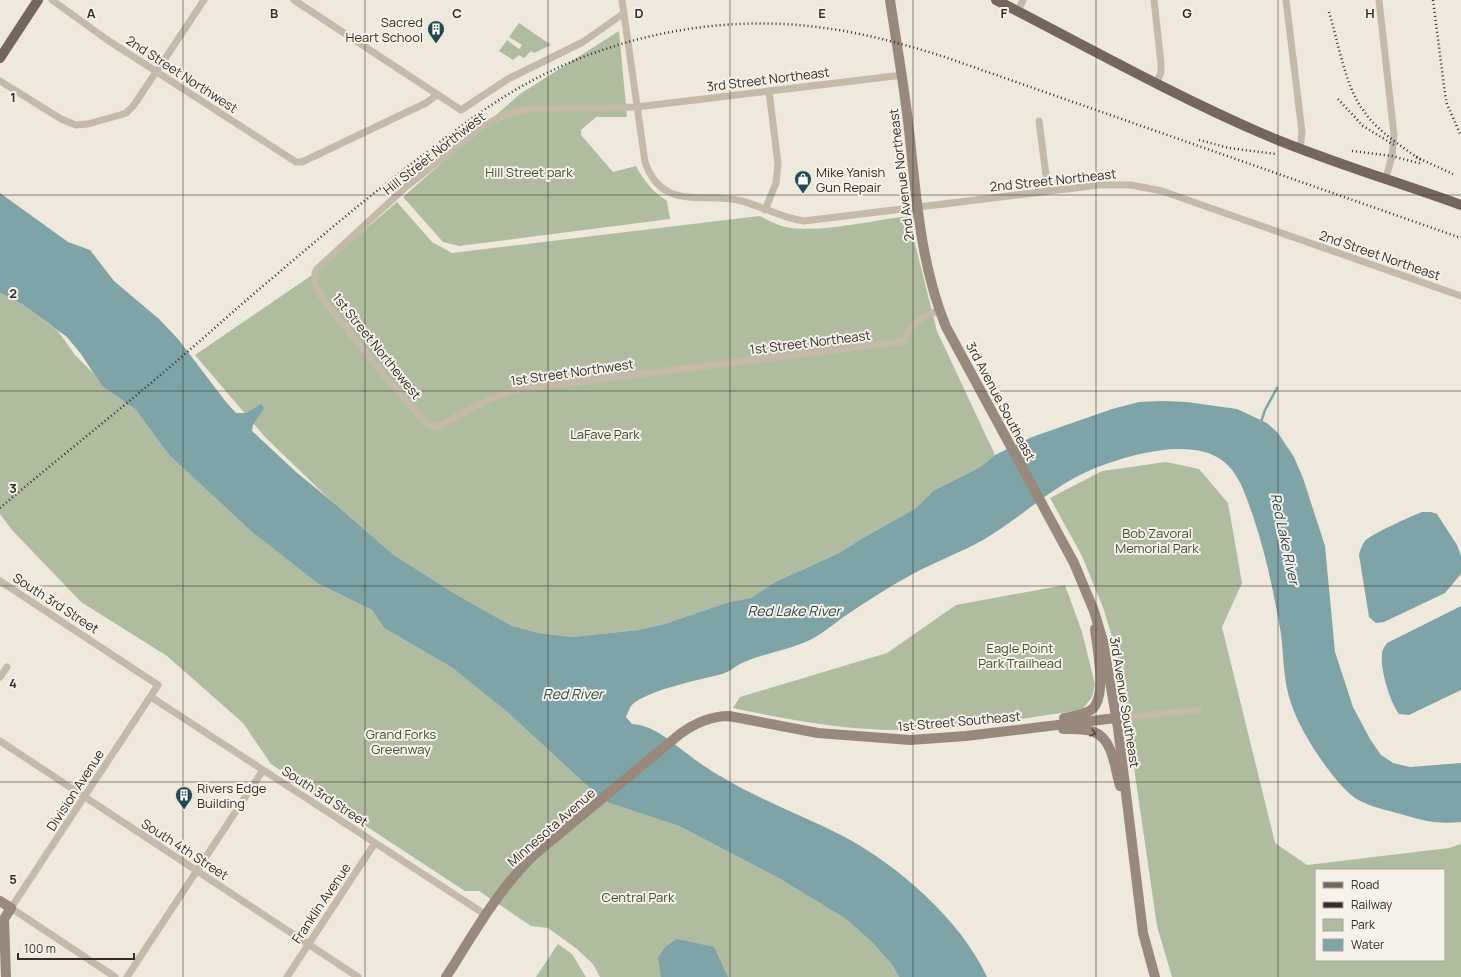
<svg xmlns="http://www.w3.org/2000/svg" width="1461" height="977" viewBox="0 0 1461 977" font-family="Manrope,sans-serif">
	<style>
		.park { fill: #b0bc9f; fill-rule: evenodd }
		.water { fill: #7fa4a8 }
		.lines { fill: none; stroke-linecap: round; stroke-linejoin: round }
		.stream { stroke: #7fa4a8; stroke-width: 2.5 }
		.street { stroke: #c5b9aa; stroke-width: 7 }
		.secondary { stroke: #99897c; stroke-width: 10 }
		.primary { stroke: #74665c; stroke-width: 10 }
		.rail { stroke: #342d29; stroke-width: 2.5; stroke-dasharray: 1 3; stroke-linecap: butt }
		.oneway { stroke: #524942 }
		.grid { fill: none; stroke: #342d29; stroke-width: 1; stroke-opacity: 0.55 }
		.labels { text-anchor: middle; stroke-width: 4; stroke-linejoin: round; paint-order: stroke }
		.poi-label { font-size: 13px; fill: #342d29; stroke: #f7f2e9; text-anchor: start }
		.street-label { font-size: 13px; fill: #342d29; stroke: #f7f2e9 }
		.park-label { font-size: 13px; fill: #414f30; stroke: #f7f2e9 }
		.water-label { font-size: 14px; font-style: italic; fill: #244a50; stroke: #f7f2e9 }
		.grid-label { font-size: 13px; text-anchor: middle; font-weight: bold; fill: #342d29; stroke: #f7f2e9; stroke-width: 4; stroke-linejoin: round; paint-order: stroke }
	</style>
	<rect width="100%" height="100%" fill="#efe8dd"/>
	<!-- park -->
	<g class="park">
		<polygon points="519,23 551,45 534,53 531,51 524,58 519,55 513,60 499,51 507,40 519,49 522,45 509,37"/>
		<path d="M619,31L627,117H596L581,130V135L613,172L636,166C644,181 653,192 667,201L670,219L459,246L443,242L403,197L520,94Z"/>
		<path d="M397,202L432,242L452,253L759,216C767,219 774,224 782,226C811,235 876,220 908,216L937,331L995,455L980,467L933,491L916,508L861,539L839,553L775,582L751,598L729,602L664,624L638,630L572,637L539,633L512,626L452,592L394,555L325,495L265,437L195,355L315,273Z"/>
		<polygon points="0,293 22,304 58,331 75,355 93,373 102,386 135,409 169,455 252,532 317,583 372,610 384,628 451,667 506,711 594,792 609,803 679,826 780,879 846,919 873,943 893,966 899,977 600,977 593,964 577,949 548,928 531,926 479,891 465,891 271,764 243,723 167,656 81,602 12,530 0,514"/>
		<path d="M1166,462L1199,469L1228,503L1242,583L1222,627L1275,843L1307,865L1449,848L1461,844V977H1172L1157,926L1118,657L1104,610L1082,556L1050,498L1102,471ZM1316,870H1444V960H1316Z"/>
		<path d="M1065,585L1082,632L1095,684L1092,697L1082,710C1024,718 966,729 907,730C849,731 790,720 733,708L740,697L887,653L956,605Z"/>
		<polygon points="558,944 572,954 586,977 536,977"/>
	</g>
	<!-- water -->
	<g class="water">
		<path d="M0,193L68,242L90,250L114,281L159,319L178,339L226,402L236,413H246L261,404L264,408L253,425L252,431L296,472L334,503L394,555L452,592L512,626L539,633L572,637L638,630L664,624L729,602L751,598L775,582L839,553L861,539L916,508L933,491L980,467L995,455L1032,437L1112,409L1139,402L1162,401L1187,402L1237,409L1267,423L1278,433L1294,457L1303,478L1325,546L1335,652L1353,707L1370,739L1381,755L1393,763L1410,767L1461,763V822C1435,825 1418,819 1393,812C1381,809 1366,805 1355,798C1332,781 1299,730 1291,703C1283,680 1284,658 1281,634C1274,594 1266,554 1253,516C1246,497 1240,474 1223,461C1194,438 1137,453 1106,464C1056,481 1027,514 983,540C960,553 934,562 911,575C887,588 864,603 842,618C830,627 817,638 803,643C783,651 762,654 742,663C735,666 730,672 722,674C703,679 643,691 631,706C630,707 627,715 626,717L632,724C656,726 671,742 689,755C699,763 711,771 722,777C760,800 802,815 841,835C897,864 961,920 987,977H899L893,966L873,943L846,919L780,879L679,826L609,803L594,792L506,711L451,667L384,628L372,610L317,583L252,532L169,455L135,409L102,386L81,354L67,337L22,304L0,293Z"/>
		<path d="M1422,512H1431L1437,514L1457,545L1461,556V574L1445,593L1384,622L1376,623L1369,617L1359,555C1360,551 1362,544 1365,541C1371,534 1412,516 1422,512Z"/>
		<path d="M1461,606V690L1409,715L1399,714C1390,702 1380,669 1382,654C1382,650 1385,646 1387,643Z"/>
		<polygon points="677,939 714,947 728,977 661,977 658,958 665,947"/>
	</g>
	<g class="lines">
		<!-- stream -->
		<polyline class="stream" points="1261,422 1265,410 1277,388"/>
		<!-- street -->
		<g class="street">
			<polyline points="52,0 106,39 296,162 302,162 426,103 437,95"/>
			<polyline points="294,0 461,110 508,79 583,42 624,13"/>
			<path d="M622,0L645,162C663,213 704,191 742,201C764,207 781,218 804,221L1099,185H1131L1162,191L1461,296"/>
			<polyline points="1154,0 1161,63 1161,72 1157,82"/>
			<polyline points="1286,0 1302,132 1301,142 1299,148"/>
			<polyline points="1379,0 1394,135 1392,156 1386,178"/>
			<polyline points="1018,11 1023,0"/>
			<path d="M903,75L636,107L533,109L517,111L502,116L483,126L407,186L317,269L315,273V284L324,301L389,381L425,422L437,427L486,401L513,390L905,341C908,324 924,315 939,311"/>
			<polyline points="0,81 61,119 76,125 88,124 120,115 126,113 134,105 204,0"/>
			<polyline points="1039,121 1048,191"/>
			<polyline points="765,210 776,183 778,164 769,91"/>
			<polyline points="0,581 158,685 11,908 115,977"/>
			<polyline points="0,677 7,667"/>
			<polyline points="151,697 486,915"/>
			<polyline points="1116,718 1198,710"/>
			<polyline points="0,741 358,977"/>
			<polyline points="127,977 263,770"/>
			<polyline points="287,977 375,843"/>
		</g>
		<!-- secondary -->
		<g class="secondary">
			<path d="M890,0C896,40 903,80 908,121C916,190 919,261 946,327L1074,563L1094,611L1103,641L1118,728L1143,933L1155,977"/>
			<path d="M1064,718C1073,716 1083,715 1091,710C1108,698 1097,648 1095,629"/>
			<path d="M1063,729C1073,729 1085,728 1094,732C1113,739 1115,769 1120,786"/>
			<polyline points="0,901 11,908 4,919 6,977"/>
			<path d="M446,977C473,935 497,891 534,855L680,734C695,723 710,716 729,716L818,733L910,740L966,736L1116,718"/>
		</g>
		<!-- primary -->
		<g class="primary">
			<path d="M996,0C1084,45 1171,94 1261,133C1326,161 1395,181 1461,205"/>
			<polyline points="0,58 38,0"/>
		</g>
		<!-- rail -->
		<g class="rail">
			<polyline points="1433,0 1445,94 1447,104 1461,136"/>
			<path d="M1329,12C1338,41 1345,86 1363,110C1377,131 1401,146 1421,160"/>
			<polyline points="1338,99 1363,126 1394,145"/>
			<polyline points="1199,140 1229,148 1276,154"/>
			<polyline points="1352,151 1392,156 1422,164"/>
			<polyline points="1416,157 1453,174"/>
			<path d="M0,508C56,460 115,414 171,366C206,336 240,305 276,275C325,233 375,191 427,152C462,125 498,98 537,78C623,33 728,14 824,28C864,33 903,44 942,56L1461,238"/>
		</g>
	</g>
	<!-- one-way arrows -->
	<defs><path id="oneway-chevron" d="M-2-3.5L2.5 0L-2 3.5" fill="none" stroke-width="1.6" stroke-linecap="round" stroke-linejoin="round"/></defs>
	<use class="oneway" href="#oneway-chevron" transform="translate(1093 733) rotate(18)"/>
	<!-- grid -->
	<path class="grid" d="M183,0V977M365,0V977M548,0V977M730,0V977M913,0V977M1096,0V977M1278,0V977M0,195H1461M0,391H1461M0,586H1461M0,782H1461"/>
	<!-- icons -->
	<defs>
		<g id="building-pin" transform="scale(0.9)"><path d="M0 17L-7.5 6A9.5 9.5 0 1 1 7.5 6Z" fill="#244a50" stroke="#f7f2e9"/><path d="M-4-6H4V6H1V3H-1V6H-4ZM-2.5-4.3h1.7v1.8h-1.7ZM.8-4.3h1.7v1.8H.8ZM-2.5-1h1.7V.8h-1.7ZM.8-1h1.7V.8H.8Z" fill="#fff"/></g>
		<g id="shop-pin" transform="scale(0.9)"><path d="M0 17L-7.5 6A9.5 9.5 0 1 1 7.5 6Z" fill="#244a50" stroke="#f7f2e9"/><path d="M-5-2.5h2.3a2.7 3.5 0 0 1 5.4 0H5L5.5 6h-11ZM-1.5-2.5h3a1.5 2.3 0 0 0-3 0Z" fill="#fff"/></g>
	</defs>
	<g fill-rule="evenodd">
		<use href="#building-pin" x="436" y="29"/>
		<use href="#shop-pin" x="803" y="179"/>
		<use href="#building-pin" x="184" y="795"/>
	</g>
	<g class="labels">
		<!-- poi labels -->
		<g class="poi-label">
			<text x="423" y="27" text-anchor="end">Sacred<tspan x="423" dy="15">Heart School</tspan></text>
			<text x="816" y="177">Mike Yanish<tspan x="816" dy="15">Gun Repair</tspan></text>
			<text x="197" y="793">Rivers Edge<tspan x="197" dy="15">Building</tspan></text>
		</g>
		<!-- street labels -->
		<g class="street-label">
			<text transform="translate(182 74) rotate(33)" y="5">2nd Street Northwest</text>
			<text transform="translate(768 79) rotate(-7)" y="5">3rd Street Northeast</text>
			<text transform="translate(434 153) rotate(-38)" y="5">Hill Street Northwest</text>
			<text transform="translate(901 175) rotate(-97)" y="5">2nd Avenue Northeast</text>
			<text transform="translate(1053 180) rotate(-6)" y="5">2nd Street Northeast</text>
			<text transform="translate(1380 255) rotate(19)" y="5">2nd Street Northeast</text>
			<text transform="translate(810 342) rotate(-7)" y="5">1st Street Northeast</text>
			<text transform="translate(377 346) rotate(51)" y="5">1st Street Northewest</text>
			<text transform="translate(572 372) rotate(-8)" y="5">1st Street Northwest</text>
			<text transform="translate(1001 401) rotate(62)" y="5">3rd Avenue Southeast</text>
			<text transform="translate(56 603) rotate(33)" y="5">South 3rd Street</text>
			<text transform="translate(1125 702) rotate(81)" y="5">3rd Avenue Southeast</text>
			<text transform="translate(959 721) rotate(-5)" y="5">1st Street Southeast</text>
			<text transform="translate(75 790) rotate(-57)" y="5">Division Avenue</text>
			<text transform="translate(325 796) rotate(33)" y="5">South 3rd Street</text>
			<text transform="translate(551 827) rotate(-41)" y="5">Minnesota Avenue</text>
			<text transform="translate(185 849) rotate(33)" y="5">South 4th Street</text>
			<text transform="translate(321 903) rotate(-56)" y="5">Franklin Avenue</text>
		</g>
		<!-- park labels -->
		<g class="park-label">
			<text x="529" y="177">Hill Street park</text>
			<text x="605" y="439">LaFave Park</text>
			<text x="1157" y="538">Bob Zavoral<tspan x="1157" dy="15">Memorial Park</tspan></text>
			<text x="1020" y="653">Eagle Point<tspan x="1020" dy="15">Park Trailhead</tspan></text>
			<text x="401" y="739">Grand Forks<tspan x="401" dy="15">Greenway</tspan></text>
			<text x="638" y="902">Central Park</text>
		</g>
		<!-- water labels -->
		<g class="water-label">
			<text transform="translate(1285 539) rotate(78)" y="5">Red Lake River</text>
			<text x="794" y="616">Red Lake River</text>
			<text x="573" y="699">Red River</text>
		</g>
	</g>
	<g class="grid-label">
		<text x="91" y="18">A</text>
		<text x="274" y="18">B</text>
		<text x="457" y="18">C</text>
		<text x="639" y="18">D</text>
		<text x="822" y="18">E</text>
		<text x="1004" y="18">F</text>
		<text x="1187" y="18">G</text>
		<text x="1370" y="18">H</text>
		<text x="13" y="102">1</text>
		<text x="13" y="298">2</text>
		<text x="13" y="493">3</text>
		<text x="13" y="688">4</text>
		<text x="13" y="884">5</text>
	</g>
	<!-- legend -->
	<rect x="1315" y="869" width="130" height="92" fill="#f7f2e9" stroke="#a9a39c"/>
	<rect x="1323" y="882" width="20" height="6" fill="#74665c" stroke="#a9a39c"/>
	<text x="1351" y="889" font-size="12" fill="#342d29">Road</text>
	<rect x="1323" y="902" width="20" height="6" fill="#342d29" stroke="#a9a39c"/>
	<text x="1351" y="909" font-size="12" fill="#342d29">Railway</text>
	<rect x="1323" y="919" width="20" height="12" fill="#b0bc9f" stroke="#a9a39c"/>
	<text x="1351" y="929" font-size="12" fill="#342d29">Park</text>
	<rect x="1323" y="939" width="20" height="12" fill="#7fa4a8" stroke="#a9a39c"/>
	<text x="1351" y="949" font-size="12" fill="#342d29">Water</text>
	<!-- scale -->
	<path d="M18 953v6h116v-6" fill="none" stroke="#342d29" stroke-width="2"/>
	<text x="24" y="953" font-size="12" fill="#342d29" stroke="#f7f2e9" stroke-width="3" paint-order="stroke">100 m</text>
</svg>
